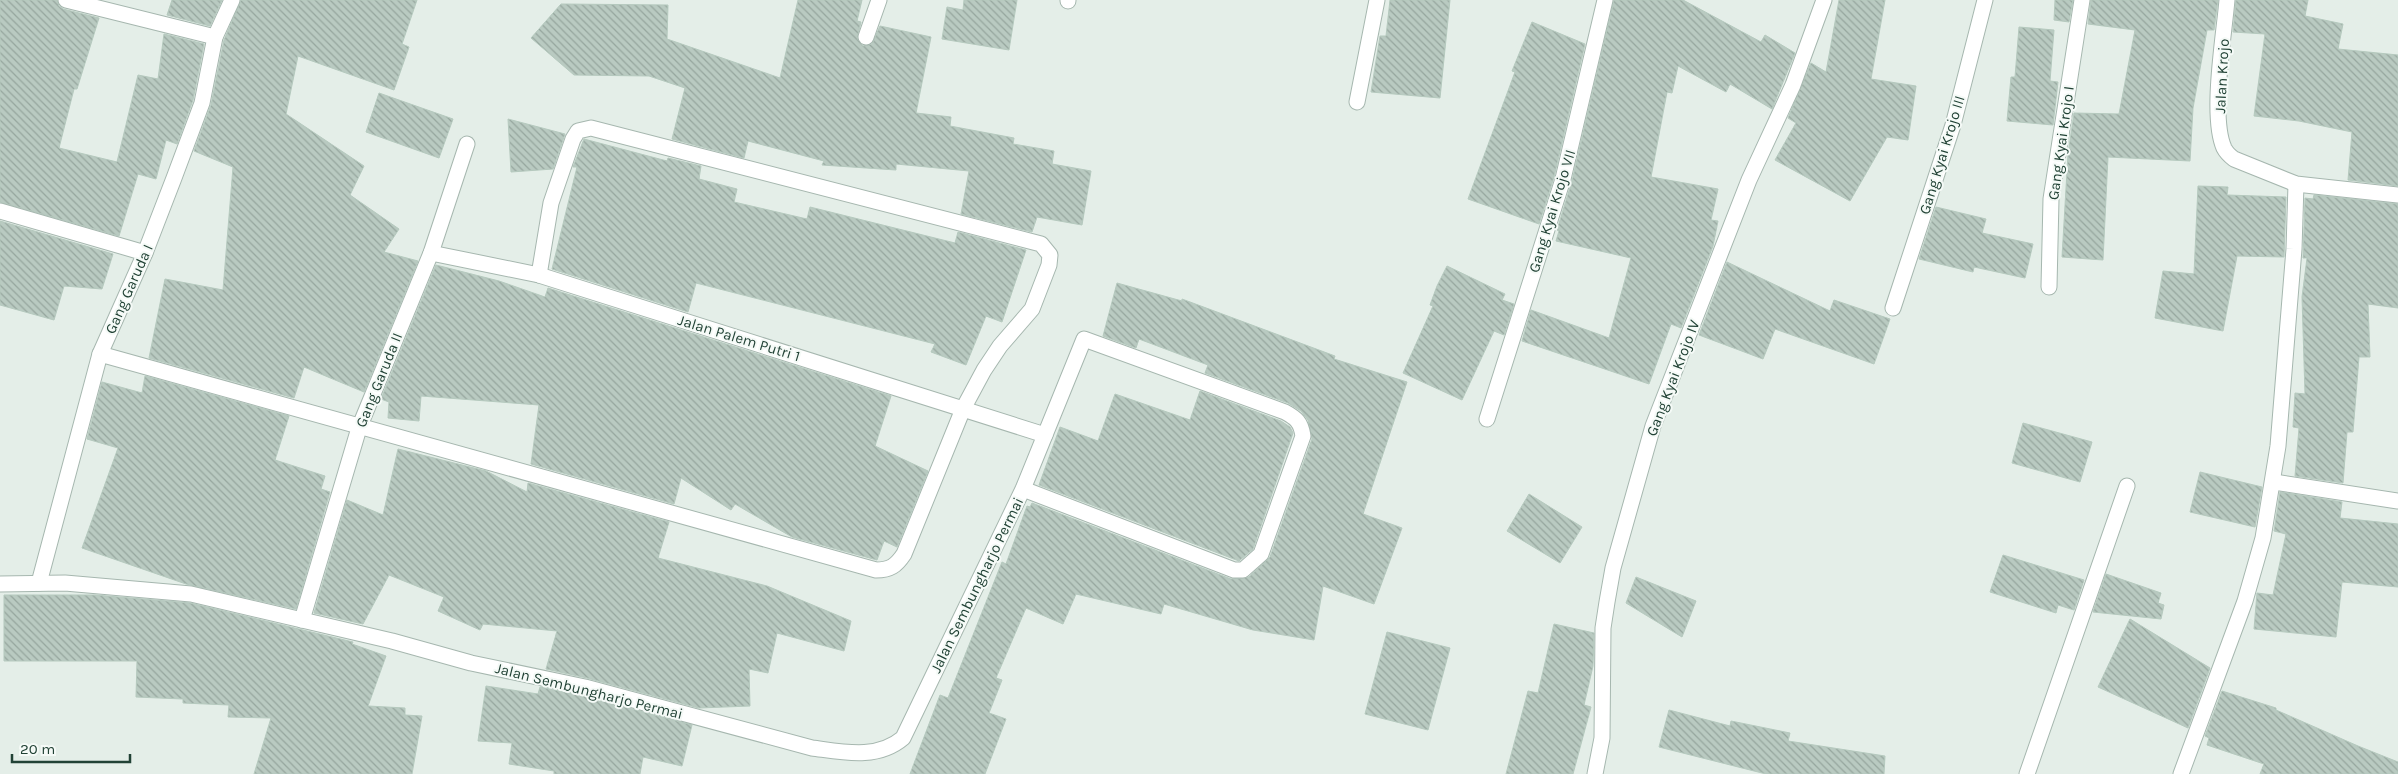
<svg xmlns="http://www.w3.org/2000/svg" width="2398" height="774" viewBox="0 0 2398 774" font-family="Karla,sans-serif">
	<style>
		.building { fill: url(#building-back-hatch); stroke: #b5c9be }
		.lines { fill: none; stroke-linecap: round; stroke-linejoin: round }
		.minor-casing { stroke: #a6b7af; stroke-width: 17 }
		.minor { stroke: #fff; stroke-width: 15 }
		.labels { text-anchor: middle; stroke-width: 4; stroke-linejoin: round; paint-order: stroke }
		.street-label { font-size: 15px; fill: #214235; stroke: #f5faf7 }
	</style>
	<defs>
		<pattern id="building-back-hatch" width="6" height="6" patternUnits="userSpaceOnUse" patternTransform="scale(1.25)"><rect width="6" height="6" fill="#b9cac1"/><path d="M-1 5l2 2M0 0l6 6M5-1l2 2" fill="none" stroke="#96a69e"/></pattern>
	</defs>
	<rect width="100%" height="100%" fill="#e4eee8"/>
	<!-- building -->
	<g class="building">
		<polygon points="0,0 57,0 59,6 63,9 99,18 77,89 74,89 59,148 117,162 138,75 158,79 164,34 204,44 193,100 177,144 166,140 156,179 138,174 119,236 0,202"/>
		<polygon points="172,0 222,0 210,26 167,15"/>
		<polygon points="241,0 417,0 402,44 409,47 394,90 298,56 286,114 364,166 350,195 399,229 384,252 418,261 364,392 304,367 294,398 149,358 165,279 223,290 233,167 194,151 211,105 224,40"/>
		<polygon points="798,0 862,0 857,21 861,22 857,38 863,46 872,44 880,26 931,37 916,113 951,117 950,126 1014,138 1013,144 1054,151 1052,164 1091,171 1082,225 1037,217 1032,232 961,214 969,171 896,164 896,170 822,165 824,161 748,141 744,158 672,139 685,88 649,76 574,75 531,38 561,4 668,5 667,39 780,78"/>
		<polygon points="964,0 1017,0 1009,50 942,39 947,7 963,10"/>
		<polygon points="1390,0 1450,0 1440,98 1371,92 1380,36 1386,36"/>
		<polygon points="1614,0 1683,0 1761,42 1765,35 1795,53 1772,109 1730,84 1726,92 1678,66 1672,93 1667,92 1651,177 1718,189 1711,220 1718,221 1713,246 1681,328 1671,324 1649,384 1522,341 1531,310 1609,338 1631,258 1556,241 1559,231 1557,230 1572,181"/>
		<polygon points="1839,0 1885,0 1871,79 1916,86 1908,140 1887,137 1850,201 1775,160 1796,123 1788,118 1811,63 1826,72"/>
		<polygon points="2055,0 2073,0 2069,22 2054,20"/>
		<polygon points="2091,0 2218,0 2214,30 2207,30 2193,108 2190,161 2108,157 2103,260 2062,257 2068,154 2074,113 2119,114 2135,30 2088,24"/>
		<polygon points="2236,0 2308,0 2305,16 2343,24 2338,49 2398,55 2398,186 2348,180 2352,132 2299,121 2254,116 2265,34 2233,32"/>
		<polygon points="1532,22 1585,44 1554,177 1539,224 1468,199 1515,72 1512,71"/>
		<polygon points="2019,27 2054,30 2050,81 2058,82 2053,125 2007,121 2011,77 2015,77"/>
		<polygon points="379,93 453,119 439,158 366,132"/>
		<polygon points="508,119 565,134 553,169 511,172"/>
		<polygon points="584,139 667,161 668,158 701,166 699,179 737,189 734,202 807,219 810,207 955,243 958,232 1026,250 1002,322 986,316 966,365 931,352 935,344 696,283 688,312 552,269 577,167 573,167"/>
		<polygon points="2198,186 2228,187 2227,195 2286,197 2284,257 2237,256 2223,331 2155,318 2163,271 2194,274"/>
		<polygon points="2314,195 2398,204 2398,308 2368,304 2370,357 2359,357 2353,432 2347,432 2343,483 2295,476 2299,428 2293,427 2295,393 2305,394 2302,297 2307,258 2303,258 2305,198 2313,199"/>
		<polygon points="1936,207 1986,219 1982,233 2033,244 2025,278 1974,267 1973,272 1919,259"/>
		<polygon points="0,221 113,254 102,289 64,286 54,320 0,305"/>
		<polygon points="1727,262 1830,311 1834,300 1890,319 1874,364 1775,329 1763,359 1699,335"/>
		<polygon points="436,265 499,281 545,297 548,288 891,396 875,446 928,471 897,547 884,541 877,560 792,537 735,504 731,510 681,478 674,504 531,464 539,405 421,396 419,421 388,418 389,402 381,399"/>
		<polygon points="1447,266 1505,294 1502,300 1514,304 1504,335 1494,331 1462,400 1403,373 1433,306 1430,305 1437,286"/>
		<polygon points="1117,283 1182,301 1182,299 1335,356 1334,359 1407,382 1363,514 1402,528 1374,604 1323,586 1314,640 1253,630 1164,604 1161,614 1076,594 1063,624 1026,608 996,678 1002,680 989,713 1006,719 985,774 910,774 940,695 948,698 1002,562 1006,564 1027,506 1030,507 1032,503 1231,579 1249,577 1270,557 1312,439 1308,420 1301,411 1288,403 1205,373 1208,365 1139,339 1136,348 1103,336"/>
		<polygon points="145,376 289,416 275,460 325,476 321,489 330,492 296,609 186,584 82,548 118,448 87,439 102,382 142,393"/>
		<polygon points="1200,391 1281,421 1290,427 1293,433 1253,549 1239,561 1039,485 1060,427 1098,441 1115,394 1190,420"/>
		<polygon points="2023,423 2092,442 2080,482 2012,463"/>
		<polygon points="398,449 486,471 527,492 528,483 669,522 658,558 767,586 851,621 844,651 777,633 768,673 749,669 750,706 699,708 587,678 546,669 557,631 483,624 480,630 438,611 444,597 389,575 363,624 314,613 347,500 383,515"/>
		<polygon points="2200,472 2262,487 2255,527 2190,512"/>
		<polygon points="2280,492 2342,502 2340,518 2398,524 2398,587 2342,582 2336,637 2254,629 2257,593 2273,595 2286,534 2274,531"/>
		<polygon points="1529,494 1582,527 1560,563 1507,531"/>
		<polygon points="2003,555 2084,580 2074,610 2058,605 2056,613 1990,592"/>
		<polygon points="2106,574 2161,593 2158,603 2164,605 2161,619 2093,612"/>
		<polygon points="1636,577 1696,601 1682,637 1626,603"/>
		<polygon points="4,595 95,595 190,603 353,642 352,644 386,656 368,706 405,708 405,715 422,716 412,774 254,774 271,718 228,717 229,705 183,703 183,699 136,697 137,661 4,661"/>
		<polygon points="2130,619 2210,668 2188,728 2098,687"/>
		<polygon points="1554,624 1594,633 1593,666 1584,705 1591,707 1573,774 1506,774 1528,691 1538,693"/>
		<polygon points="1387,632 1450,648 1428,730 1365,714"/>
		<polygon points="486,686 538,694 540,687 583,696 692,725 682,766 643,757 640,774 554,774 554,771 509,764 512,743 478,741"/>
		<polygon points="2222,691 2276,708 2276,710 2358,746 2398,762 2398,774 2260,774 2264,764 2207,745 2209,738 2205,736"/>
		<polygon points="1669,710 1730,726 1731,721 1790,733 1788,741 1885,756 1884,774 1766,774 1659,747"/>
	</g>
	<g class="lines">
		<!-- minor casing -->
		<g class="minor-casing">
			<g id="minor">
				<polyline points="66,0 215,37"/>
				<path d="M2227,0C2224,36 2210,116 2224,148C2226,152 2230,156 2234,159L2296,184L2398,195"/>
				<polyline points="1068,1 1068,0"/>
				<polyline points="866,37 879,0"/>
				<polyline points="1357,102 1377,0"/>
				<polyline points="0,211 145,253"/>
				<polyline points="431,253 539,275 1045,435"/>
				<polyline points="2049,287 2051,199 2082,0"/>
				<polyline points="1893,308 1953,125 1985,0"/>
				<path d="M100,354L876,570C890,570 896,566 904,554L963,409L984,370L1000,346L1032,309L1049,265L1050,255L1041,244L591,128L578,131L573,139L551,203L539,275"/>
				<polyline points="1487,419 1563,179 1605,0"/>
				<polyline points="2274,482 2398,501"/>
				<polyline points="39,583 100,354 145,253 174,178 202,103 215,37 232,0"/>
				<path d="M0,584L65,583L191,594L392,641L471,663L585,687L812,748C843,752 877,760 903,738L1023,489L1084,339L1285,412C1296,418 1301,422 1303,436L1261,554L1243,570H1234L1023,489"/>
				<polyline points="302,620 359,428 431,253 467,144"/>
				<polyline points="1595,774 1602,738 1603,628 1607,602 1613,568 1653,426 1749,180 1793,85 1824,0"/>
				<polyline points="2027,774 2127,486"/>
				<polyline points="2181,774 2245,601 2263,538 2278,446 2294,249 2296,184"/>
			</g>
		</g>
		<!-- minor -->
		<use href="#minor" class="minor"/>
	</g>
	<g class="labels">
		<!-- street labels -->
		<g class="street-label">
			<text transform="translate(2222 76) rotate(-87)" y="5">Jalan Krojo</text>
			<text transform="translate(2061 143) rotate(-82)" y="5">Gang Kyai Krojo I</text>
			<text transform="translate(1942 155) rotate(-73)" y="5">Gang Kyai Krojo III</text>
			<text transform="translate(1552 211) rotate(-73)" y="5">Gang Kyai Krojo VII</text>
			<text transform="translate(129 289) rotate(-66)" y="5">Gang Garuda I</text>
			<text transform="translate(739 338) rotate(17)" y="5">Jalan Palem Putri 1</text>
			<text transform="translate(1673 378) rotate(-69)" y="5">Gang Kyai Krojo IV</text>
			<text transform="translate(379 380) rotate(-68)" y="5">Gang Garuda II</text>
			<text transform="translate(977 585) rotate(-64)" y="5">Jalan Sembungharjo Permai</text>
			<text transform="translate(589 691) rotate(14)" y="5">Jalan Sembungharjo Permai</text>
		</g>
	</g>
	<!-- scale -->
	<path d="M12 754v8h118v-8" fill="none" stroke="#214235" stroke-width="2.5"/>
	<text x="20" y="754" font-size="15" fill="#214235" stroke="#f5faf7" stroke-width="4" paint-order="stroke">20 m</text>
</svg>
